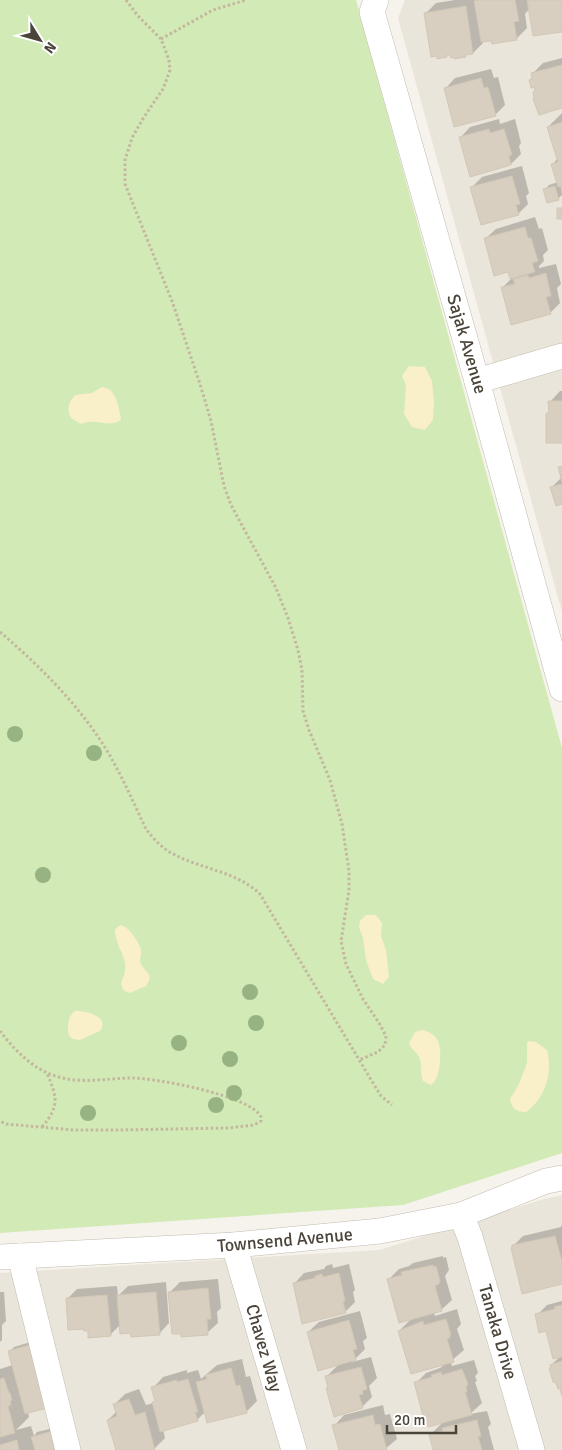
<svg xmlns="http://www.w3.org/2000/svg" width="562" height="1450" viewBox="0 0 562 1450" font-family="Signika,sans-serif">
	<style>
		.residential { fill: #eae5da }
		.green { fill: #d2eab5 }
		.sand { fill: #f9efc9 }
		.shadow { fill: #0003 }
		.building { fill: #d8cfc1; stroke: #d3c7b4 }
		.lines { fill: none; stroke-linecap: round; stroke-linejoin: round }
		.minor-casing { stroke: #c2bbae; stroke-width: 26 }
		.path { stroke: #c4b79f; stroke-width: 3; stroke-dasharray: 2.5 2.5; stroke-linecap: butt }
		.minor { stroke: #fff; stroke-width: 25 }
		.tree { fill: #97b381 }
		.labels { text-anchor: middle; stroke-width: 5; stroke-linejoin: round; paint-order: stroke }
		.street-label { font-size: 18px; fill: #4b4439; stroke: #fff }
	</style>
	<rect width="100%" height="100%" fill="#f6f3ec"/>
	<!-- residential -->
	<g class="residential">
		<polygon points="405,0 562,0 562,612 398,18"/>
		<polygon points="562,1195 562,1450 0,1450 0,1273 379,1250 544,1199"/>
	</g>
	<!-- green -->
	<polygon class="green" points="0,0 356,0 562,748 562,1153 403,1205 0,1233"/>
	<!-- sand -->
	<g class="sand">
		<polygon points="409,366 425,367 432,381 434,403 433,420 425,430 412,427 404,414 406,386 402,376"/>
		<path d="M102,387C105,388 108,388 110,390C117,395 120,412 121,420C108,429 97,417 81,424L71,418C66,409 69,402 75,395L92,393Z"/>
		<polygon points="366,915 376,915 382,923 381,936 386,950 389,977 383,984 373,979 366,960 363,938 359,927 360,921"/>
		<path d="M120,925C129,926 138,941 141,949C142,953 140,957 140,961C143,972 156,973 146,986L130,993L123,990L121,983C132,959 119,956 115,933V929Z"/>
		<path d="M75,1011C85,1010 111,1017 100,1031L80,1040L73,1039L69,1036C67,1027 67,1017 75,1011Z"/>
		<path d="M422,1030C429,1031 437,1036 439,1044C442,1054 440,1080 431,1085L423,1081C420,1073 422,1067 420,1060C419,1053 411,1050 409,1043L415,1032Z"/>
		<path d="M529,1041L536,1042L547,1050C553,1072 546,1098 526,1112C516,1112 512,1109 510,1099L519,1084L527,1063V1043Z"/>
	</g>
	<!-- shadow -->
	<g class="shadow">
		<polygon points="455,0 562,0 530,8 525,14 527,28 517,38 483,41 483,43 473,53 468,53 465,56 449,54 447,56 426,13 436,3"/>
		<polygon points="562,58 562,107 536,90 530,80 533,77 532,74 543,63"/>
		<polygon points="491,69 494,78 498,77 505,105 495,115 445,89 455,78"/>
		<polygon points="562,113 562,184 561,185 562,195 558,199 544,190 549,185 558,182 552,165 558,158 548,127"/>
		<polygon points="499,119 500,124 515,119 521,143 519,146 521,154 511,164 460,138 470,127"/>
		<polygon points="522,166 529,193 526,196 528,204 518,214 472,187 482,177"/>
		<polygon points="535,217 539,229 542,228 548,250 543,255 544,261 539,266 539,268 556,264 561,284 557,288 560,303 550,313 502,288 511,279 509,271 485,239 496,229"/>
		<polygon points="560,391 562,391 562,442 547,414 550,411 550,402"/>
		<polygon points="562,477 562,503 552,487"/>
		<polygon points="562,1224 562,1282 513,1246 523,1236 561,1227"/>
		<polygon points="443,1256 443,1258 446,1257 449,1270 445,1276 452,1300 441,1310 434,1312 435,1316 457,1309 461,1324 457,1329 464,1350 451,1361 452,1366 474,1360 478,1373 475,1376 477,1381 475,1382 482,1403 470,1414 487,1411 491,1424 488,1427 494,1450 434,1450 430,1435 443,1422 416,1383 426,1373 440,1368 446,1363 399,1331 412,1318 388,1280 399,1269 409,1266 413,1263"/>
		<polygon points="332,1264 333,1268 349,1264 355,1290 353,1292 355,1302 345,1312 294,1284 304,1273 324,1269 326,1266"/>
		<polygon points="218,1279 221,1308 217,1312 218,1323 207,1333 169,1293 180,1282"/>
		<polygon points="166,1282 169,1323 159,1334 131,1332 121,1324 110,1335 89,1330 67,1299 77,1289 117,1286 118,1296 128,1286"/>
		<polygon points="0,1292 4,1292 6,1321 2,1325 2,1340 0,1342"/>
		<polygon points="562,1301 562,1392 550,1369 551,1365 561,1356 547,1330 537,1315 547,1305"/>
		<polygon points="360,1311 367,1338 363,1341 365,1349 352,1362 371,1357 377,1378 369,1386 372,1397 362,1407 329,1387 326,1377 339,1364 308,1332 319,1322"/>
		<polygon points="34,1341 28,1412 29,1417 16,1430 31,1426 34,1436 37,1432 58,1427 66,1450 0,1450 0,1369 13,1365 9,1352 14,1347"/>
		<polygon points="242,1359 246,1377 250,1376 257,1401 246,1412 205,1412 197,1420 163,1430 165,1438 155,1448 149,1450 117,1450 108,1420 117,1411 115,1404 125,1394 139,1389 146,1405 153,1403 156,1400 153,1388 163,1377 187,1370 187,1373 198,1370 201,1379 217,1365"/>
		<polygon points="383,1405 385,1415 390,1414 397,1439 384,1450 340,1450 334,1426 344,1415"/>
	</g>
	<!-- building -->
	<g class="building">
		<polygon points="479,0 515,0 519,21 514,22 517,40 492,44 491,41 481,42 474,1"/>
		<polygon points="527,0 562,0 562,32 533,36"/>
		<polygon points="466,6 473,54 465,55 466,57 454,59 454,57 451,58 450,55 447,55 447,57 437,59 437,56 431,57 424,13"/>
		<polygon points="562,65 562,108 539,115 533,99 534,98 533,92 535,91 534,87 531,88 529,80 532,79 531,73"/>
		<polygon points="481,78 484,88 488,87 496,116 454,127 444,88"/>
		<polygon points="562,122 562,186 558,187 551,164 558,162 547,127"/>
		<polygon points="489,129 490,133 504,129 512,155 509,155 511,165 470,177 459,137"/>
		<polygon points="512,176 520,204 516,205 519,215 481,225 470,187"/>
		<polygon points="555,186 559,200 547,203 543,189"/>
		<rect x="557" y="208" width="5" height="11"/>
		<polygon points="525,227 528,238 531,238 538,261 532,263 535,272 510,279 508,272 494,276 484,238"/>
		<polygon points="546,273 551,296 546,297 551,314 511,325 501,287 515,284 513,279 528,275 529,278"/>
		<polygon points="548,401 562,401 562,443 546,443 546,413 549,413"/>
		<polygon points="562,466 562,482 558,467"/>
		<polygon points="562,484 562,504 556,506 550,487"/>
		<polygon points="555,1236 562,1261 562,1284 522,1294 511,1248 512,1247 512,1245"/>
		<polygon points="433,1265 433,1267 436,1266 440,1281 439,1284 435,1286 442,1311 399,1323 387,1279 402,1275 401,1272"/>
		<polygon points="339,1273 345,1301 343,1302 346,1313 302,1324 293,1283 315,1278 315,1276 322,1274 323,1277"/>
		<polygon points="208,1288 211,1319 207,1319 208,1335 181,1337 181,1334 172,1334 168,1292"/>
		<polygon points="156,1292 160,1335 131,1337 130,1333 120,1334 117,1295"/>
		<polygon points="107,1295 111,1336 88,1338 88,1331 84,1331 84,1329 68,1330 66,1298"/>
		<polygon points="562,1305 562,1357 553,1359 546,1331 539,1333 535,1314 555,1309 554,1307"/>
		<polygon points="446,1319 451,1335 449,1335 450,1338 447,1339 454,1362 411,1374 398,1331 423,1321 424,1325"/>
		<polygon points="349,1320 357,1349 353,1350 356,1360 318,1371 307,1332"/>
		<polygon points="30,1345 47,1408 25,1414 8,1351"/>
		<polygon points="562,1361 562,1396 560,1389 558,1389 556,1383 553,1382 549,1368 551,1368 550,1365"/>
		<polygon points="361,1367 367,1389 362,1391 363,1394 359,1395 363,1408 334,1417 326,1388 328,1388 325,1376"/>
		<polygon points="231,1368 236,1386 240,1385 247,1413 207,1423 196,1382 207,1379 205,1375"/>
		<polygon points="462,1369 468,1384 466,1387 467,1392 465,1392 472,1415 428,1427 425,1416 423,1416 414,1382 432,1377 431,1375 441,1372 442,1375"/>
		<polygon points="4,1378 9,1393 10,1393 12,1400 10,1401 11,1405 8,1406 15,1433 0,1437 0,1379"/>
		<polygon points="188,1379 198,1412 195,1412 198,1421 160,1432 152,1402 155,1401 151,1387 177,1380 177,1382"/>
		<polygon points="129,1399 135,1415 145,1412 155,1450 116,1450 107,1420 117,1416 113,1404"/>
		<polygon points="373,1415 375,1425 380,1424 387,1450 339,1450 332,1425"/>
		<polygon points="477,1420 481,1436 478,1437 482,1450 433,1450 429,1434 443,1431 442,1428"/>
		<polygon points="53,1431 58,1450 35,1450 31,1437"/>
		<polygon points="17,1440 19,1450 0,1450 0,1445"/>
	</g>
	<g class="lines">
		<!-- minor casing -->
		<g class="minor-casing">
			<g id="minor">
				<polyline points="376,0 372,12 477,381 562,689"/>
				<polyline points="477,381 562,356"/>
				<polyline points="461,1215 470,1237 532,1450"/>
				<polyline points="234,1245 294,1450"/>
				<polyline points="20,1256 68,1450"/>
				<polyline points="0,1257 234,1245 380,1231 461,1215 546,1181 562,1178"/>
			</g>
		</g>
		<!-- path -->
		<g class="path">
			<polyline points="126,0 138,16 161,39 169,60 170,70 163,89 144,117 132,138 125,160 125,184 172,301 200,384 211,421 224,486 231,505 276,588 288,618 298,650 302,670 303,711 309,730 330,780 342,824 349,871 349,890 341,941 346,964 363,999 379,1023 386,1036 385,1045 378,1052 359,1060"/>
			<polyline points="161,39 213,10 246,0"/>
			<path d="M0,632C41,667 81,707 109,754C123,778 134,804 146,829C152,837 160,846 168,851C197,869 235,870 260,894L373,1083L381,1096L392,1105"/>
			<path d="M0,1031C15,1051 35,1071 59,1077C83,1084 108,1078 132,1078C156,1078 252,1096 261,1117V1121L254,1125L228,1128L118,1130H74L6,1124L0,1121"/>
			<path d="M42,1127C60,1106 57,1097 47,1073"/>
		</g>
		<!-- minor -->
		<use href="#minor" class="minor"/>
	</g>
	<!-- trees -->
	<g class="tree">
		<circle cx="15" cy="734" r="8"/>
		<circle cx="94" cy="753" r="8"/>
		<circle cx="43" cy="875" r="8"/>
		<circle cx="250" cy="992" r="8"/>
		<circle cx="256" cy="1023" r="8"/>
		<circle cx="179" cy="1043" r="8"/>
		<circle cx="230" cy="1059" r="8"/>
		<circle cx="234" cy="1093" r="8"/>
		<circle cx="216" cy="1105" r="8"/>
		<circle cx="88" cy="1113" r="8"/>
	</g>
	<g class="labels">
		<!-- street labels -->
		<g class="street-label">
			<text transform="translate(467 344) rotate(74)" y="6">Sajak Avenue</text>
			<text transform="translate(285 1240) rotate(-5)" y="6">Townsend Avenue</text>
			<text transform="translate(498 1332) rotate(74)" y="6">Tanaka Drive</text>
			<text transform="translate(264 1348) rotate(74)" y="6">Chavez Way</text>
		</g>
	</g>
	<!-- north arrow -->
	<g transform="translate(40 40) rotate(127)" stroke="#ffffff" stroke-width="4" paint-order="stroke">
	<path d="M0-4L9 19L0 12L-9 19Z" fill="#4b4439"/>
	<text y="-8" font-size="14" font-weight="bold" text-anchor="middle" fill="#4b4439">N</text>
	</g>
	<!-- scale -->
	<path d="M387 1425v8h69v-8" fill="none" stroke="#4b4439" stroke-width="2.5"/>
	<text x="394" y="1425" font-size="15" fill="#4b4439" stroke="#ffffff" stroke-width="4" paint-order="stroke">20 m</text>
</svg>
